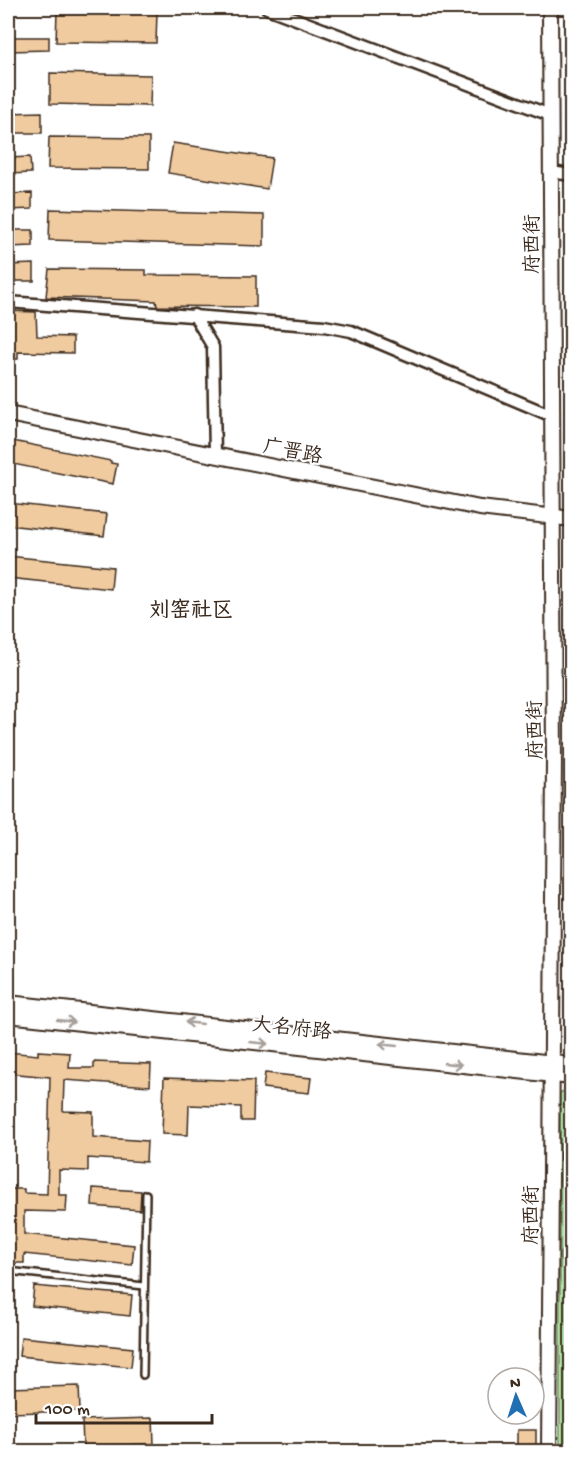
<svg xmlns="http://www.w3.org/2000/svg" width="579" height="1459" viewBox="0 0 579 1459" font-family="'Gochi Hand','LXGW WenKai TC',sans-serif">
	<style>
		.green { fill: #b3e8aa; stroke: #778964; stroke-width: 1.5 }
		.building { fill: #f0cba0; stroke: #3b2a1e; stroke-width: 1.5 }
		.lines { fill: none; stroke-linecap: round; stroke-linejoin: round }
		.service-casing { stroke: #3b2a1e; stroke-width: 10 }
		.minor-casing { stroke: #3b2a1e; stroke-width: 15 }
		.tertiary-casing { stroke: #3b2a1e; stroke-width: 18 }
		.service { stroke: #fff; stroke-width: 5 }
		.minor { stroke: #fff; stroke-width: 10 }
		.tertiary { stroke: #fff; stroke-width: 14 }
		.oneway { stroke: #a79f9a }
		.labels { text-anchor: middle; stroke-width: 4.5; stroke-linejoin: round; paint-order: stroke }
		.street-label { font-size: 20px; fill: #3b2a1e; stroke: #fff }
		.neighbourhood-label { font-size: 21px; font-weight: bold; fill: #3b2a1e; stroke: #fff }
	</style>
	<rect width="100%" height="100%" fill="#fff"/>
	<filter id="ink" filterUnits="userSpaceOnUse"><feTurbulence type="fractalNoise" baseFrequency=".0167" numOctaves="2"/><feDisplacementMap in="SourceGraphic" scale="12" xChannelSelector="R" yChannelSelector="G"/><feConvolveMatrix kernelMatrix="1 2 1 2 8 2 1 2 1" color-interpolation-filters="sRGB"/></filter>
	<g filter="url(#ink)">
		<!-- green -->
		<polygon class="green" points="569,1088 572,1088 572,1451 560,1452 560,1093"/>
		<!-- building -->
		<g class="building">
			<polygon points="57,11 157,12 156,43 56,42"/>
			<polygon points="8,37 49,37 49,50 8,51"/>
			<polygon points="50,73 151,75 150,106 50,104"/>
			<polygon points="42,112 42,133 8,133 8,113"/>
			<polygon points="49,137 149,138 149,169 48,168"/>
			<polygon points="173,143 272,158 267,189 168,173"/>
			<polygon points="30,157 31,173 8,174 8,158"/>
			<polygon points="32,193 32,209 8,210 8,194"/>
			<polygon points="50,209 264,215 264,246 49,240"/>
			<polygon points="8,230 33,230 33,246 8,247"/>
			<polygon points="34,264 34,281 8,281 8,265"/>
			<polygon points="49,269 146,270 146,275 256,276 256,307 157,306 156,301 46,297"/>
			<polygon points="8,311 36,312 37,336 73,337 73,353 18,352 18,359 8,359"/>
			<polygon points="8,440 111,461 111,463 117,464 113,484 8,463"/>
			<polygon points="8,503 107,514 104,536 8,525"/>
			<polygon points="8,556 113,567 111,589 8,578"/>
			<polygon points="38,1051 70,1053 69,1068 94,1068 94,1062 151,1064 150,1086 64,1080 63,1111 93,1112 93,1137 147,1141 146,1162 88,1158 88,1171 59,1170 59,1195 67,1195 66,1212 24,1211 24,1234 134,1245 132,1265 24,1254 24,1263 8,1263 8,1189 24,1189 24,1193 47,1194 50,1077 8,1073 8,1052 38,1055"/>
			<polygon points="265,1073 311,1078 309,1093 263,1088"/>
			<polygon points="164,1078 254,1081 253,1121 241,1121 241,1107 189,1105 188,1135 162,1134"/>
			<polygon points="93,1188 141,1191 140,1210 92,1206"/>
			<polygon points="34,1286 132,1295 130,1316 32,1306"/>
			<polygon points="21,1337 133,1348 131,1367 19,1356"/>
			<polygon points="79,1386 80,1411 8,1413 8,1388"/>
			<polygon points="153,1418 154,1444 83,1446 82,1420"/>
			<rect x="517" y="1430" width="19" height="22"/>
		</g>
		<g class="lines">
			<!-- service casing -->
			<g class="service-casing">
				<g id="service">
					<polyline points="8,1271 144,1286"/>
					<polyline points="143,1375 146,1194"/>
				</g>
			</g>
			<!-- minor casing -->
			<g class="minor-casing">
				<g id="minor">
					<polyline points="267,8 550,115"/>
					<polyline points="550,172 572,175"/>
					<polyline points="8,302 324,326 351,331 550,415"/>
					<polyline points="194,315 213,347 215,455"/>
				</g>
			</g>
			<!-- tertiary casing -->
			<g class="tertiary-casing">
				<g id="tertiary">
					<polyline points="8,414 480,508 572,519"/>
					<polyline points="8,1003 572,1065"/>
					<polyline points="8,1015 572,1077"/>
					<polyline points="549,1452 554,761 550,8"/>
				</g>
			</g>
			<!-- service -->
			<use href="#service" class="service"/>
			<!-- minor -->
			<use href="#minor" class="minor"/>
			<!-- tertiary -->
			<use href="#tertiary" class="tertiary"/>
		</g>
		<!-- one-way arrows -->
		<defs><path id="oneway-shaft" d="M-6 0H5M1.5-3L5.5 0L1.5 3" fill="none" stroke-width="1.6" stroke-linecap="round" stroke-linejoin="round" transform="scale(1.5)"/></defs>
		<g class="oneway">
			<use href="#oneway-shaft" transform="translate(66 1021) rotate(6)"/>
			<use href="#oneway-shaft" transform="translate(194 1023) rotate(-174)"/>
			<use href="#oneway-shaft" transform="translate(259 1043) rotate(6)"/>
			<use href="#oneway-shaft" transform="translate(388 1045) rotate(-174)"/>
			<use href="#oneway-shaft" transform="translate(453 1064) rotate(6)"/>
		</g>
	</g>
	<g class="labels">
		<!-- street labels -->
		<g class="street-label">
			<text transform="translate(531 244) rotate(-90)" y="7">府西街</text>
			<text transform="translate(293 450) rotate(11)" y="7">广晋路</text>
			<text transform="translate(534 730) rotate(-91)" y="7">府西街</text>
			<text transform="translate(292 1027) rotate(6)" y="7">大名府路</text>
			<text transform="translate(530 1215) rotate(-90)" y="7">府西街</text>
		</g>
		<!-- neighbourhood labels -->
		<g class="neighbourhood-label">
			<text x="191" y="616">刘窑社区</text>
		</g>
	</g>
	<!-- margin -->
	<rect width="579" height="1459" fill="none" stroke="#fff" stroke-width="30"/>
	<rect x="15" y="15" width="549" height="1429" fill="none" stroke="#3b2a1e" stroke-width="2" filter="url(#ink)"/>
	<!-- north arrow -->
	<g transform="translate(516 1396) rotate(357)"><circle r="28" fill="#ffffff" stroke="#b1aaa5" stroke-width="1.5"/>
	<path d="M0-4.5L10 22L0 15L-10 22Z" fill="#1f6fb2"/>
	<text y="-9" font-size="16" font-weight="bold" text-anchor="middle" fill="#3b2a1e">N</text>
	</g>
	<!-- scale -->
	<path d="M36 1414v9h176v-9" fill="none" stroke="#3b2a1e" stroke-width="3"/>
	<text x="45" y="1414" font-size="18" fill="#3b2a1e" stroke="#ffffff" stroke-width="4.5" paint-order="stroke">100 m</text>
</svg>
